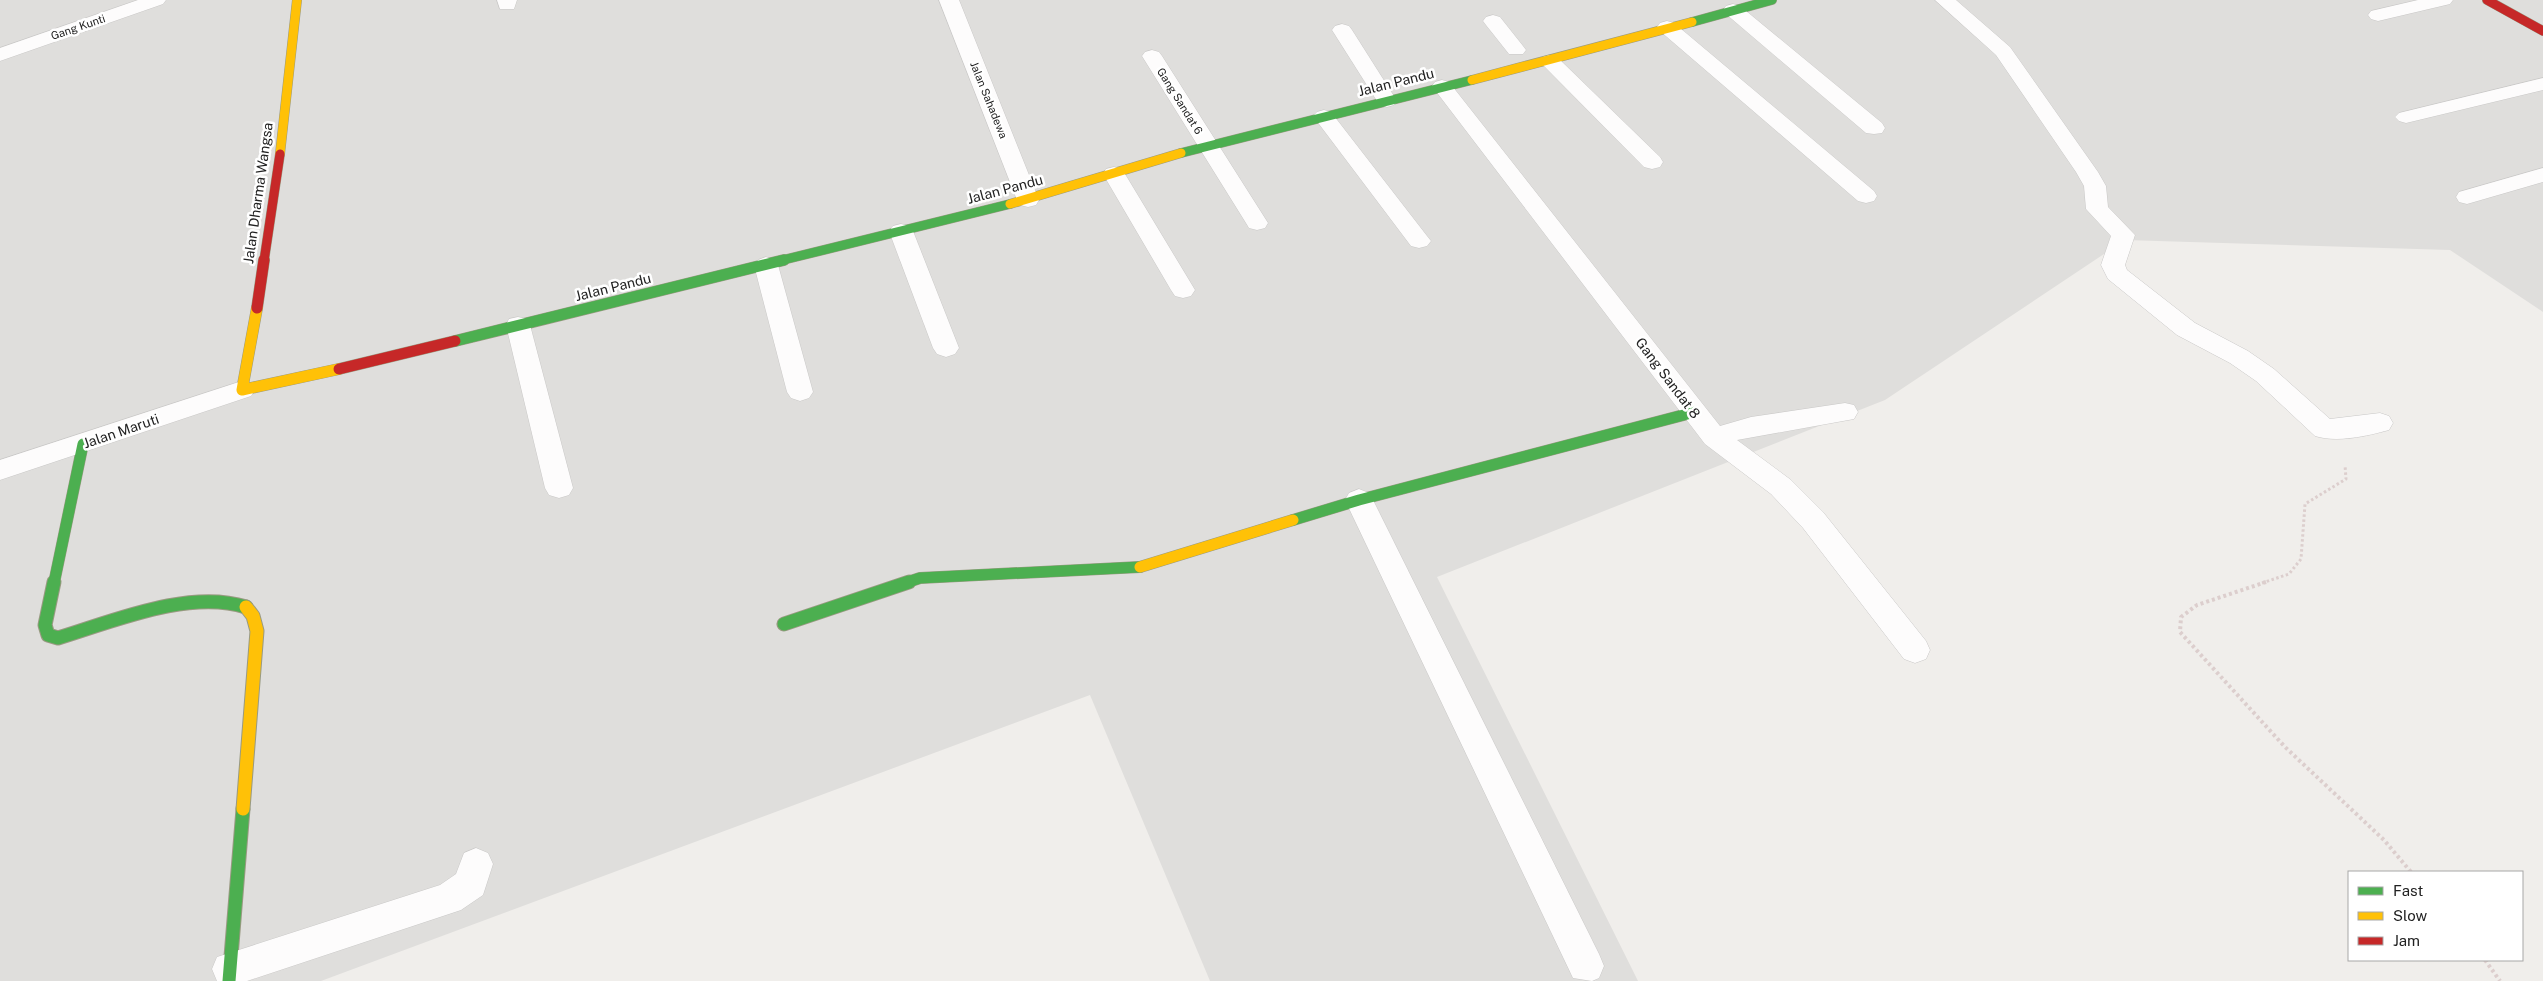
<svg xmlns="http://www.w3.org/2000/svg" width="2543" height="981" viewBox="0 0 2543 981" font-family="'Public Sans',sans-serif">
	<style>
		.residential { fill: #dfdedc }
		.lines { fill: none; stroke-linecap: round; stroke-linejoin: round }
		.street-casing { stroke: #c9c8c7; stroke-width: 1 }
		.fast-far2-casing { stroke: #999a82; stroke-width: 10 }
		.fast-far1-casing { stroke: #999a82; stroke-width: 12 }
		.fast-casing { stroke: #999a82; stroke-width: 15 }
		.slow-far2-casing { stroke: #999a82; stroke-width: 10 }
		.slow-far1-casing { stroke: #999a82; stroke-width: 12 }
		.slow-casing { stroke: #999a82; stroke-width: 15 }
		.jam-far1-casing { stroke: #999a82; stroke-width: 10 }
		.jam-casing { stroke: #999a82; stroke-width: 12 }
		.path-far1 { stroke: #dccecd; stroke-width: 3; stroke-dasharray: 2.5 2.5; stroke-linecap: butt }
		.path { stroke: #dccecd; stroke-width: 4; stroke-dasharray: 3 3; stroke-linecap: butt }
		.street { fill: #fdfcfc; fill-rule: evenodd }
		.fast-far2 { stroke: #4caf50; stroke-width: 9 }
		.fast-far1 { stroke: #4caf50; stroke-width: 11 }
		.fast { stroke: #4caf50; stroke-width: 13 }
		.slow-far2 { stroke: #ffc107; stroke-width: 9 }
		.slow-far1 { stroke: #ffc107; stroke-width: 11 }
		.slow { stroke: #ffc107; stroke-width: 13 }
		.jam-far1 { stroke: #c62828; stroke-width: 9 }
		.jam { stroke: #c62828; stroke-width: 11 }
		.labels { text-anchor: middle; stroke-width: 5; stroke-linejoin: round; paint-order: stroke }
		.far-street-label { font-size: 11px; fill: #222; stroke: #fff }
		.street-label { font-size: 14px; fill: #222; stroke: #fff }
	</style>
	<rect width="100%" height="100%" fill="#f0eeeb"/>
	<!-- residential -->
	<polygon class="residential" points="0,0 2543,0 2543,312 2450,250 2125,240 1885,400 1437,577 1638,981 1210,981 1090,695 321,981 0,981"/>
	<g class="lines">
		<!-- street casing -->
		<g class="street-casing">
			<g id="street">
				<polygon points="138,0 166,0 163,4 0,61 0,48"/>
				<polygon points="497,0 517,0 514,9 500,9"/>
				<polygon points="939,0 959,0 1039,200 1036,205 1028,207 1020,205 1017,200"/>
				<path d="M1935,0H1956L2010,47L2098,172L2106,186L2108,207L2135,235L2125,265L2127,270L2195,323L2248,351L2274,369L2330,419L2380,413L2389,416L2393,423L2389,430C2367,436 2337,443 2315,436L2256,381L2230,363L2177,335L2108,279L2101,265L2111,236L2086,209L2084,186L2076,172L1996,55Z"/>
				<polygon points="2418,0 2453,0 2450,4 2378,21 2371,19 2368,15 2371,11"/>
				<polygon points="1733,4 1740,6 1882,123 1885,128 1882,133 1874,134 1866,133 1726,14 1723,10 1726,6"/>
				<polygon points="1493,15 1500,17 1523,46 1526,50 1523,54 1509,54 1486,25 1483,21 1486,17"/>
				<polygon points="1667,21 1674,23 1874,191 1877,196 1874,201 1866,203 1858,201 1660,31 1657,27 1660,23"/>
				<polygon points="1342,24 1349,26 1352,30 1397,101 1394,105 1387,107 1380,105 1377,101 1332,30 1335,26"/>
				<polygon points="1152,50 1159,52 1162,56 1268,223 1265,228 1257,230 1249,228 1246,223 1142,56 1145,52"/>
				<polygon points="1550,55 1557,57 1660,157 1663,162 1660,167 1652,169 1644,167 1543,65 1540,61 1543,57"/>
				<polygon points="2543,78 2543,90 2406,123 2399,121 2395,117 2399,113"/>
				<polygon points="1442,80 1449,82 1720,426 1751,417 1845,403 1854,405 1858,412 1854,419 1737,440 1791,480 1823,512 1926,641 1930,650 1926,659 1915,663 1904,659 1803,528 1771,494 1705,444 1435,90 1432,86 1435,82"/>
				<polygon points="1324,110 1331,112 1427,236 1431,241 1427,246 1419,248 1411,246 1313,116 1317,112"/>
				<polygon points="1114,167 1122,169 1125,174 1195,290 1191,296 1183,298 1175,296 1171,290 1103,174 1106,169"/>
				<polygon points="2543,168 2543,182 2467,204 2459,202 2456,197 2459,192"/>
				<polygon points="901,224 909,226 913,231 959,348 955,354 946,357 937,354 933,348 889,231 893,226"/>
				<polygon points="766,257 774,260 778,265 813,392 809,398 800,401 791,398 787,392 754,265 758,260"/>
				<polygon points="518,317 527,319 530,325 573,488 569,495 559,498 549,495 545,488 506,325 509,319"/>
				<polygon points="242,381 251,384 255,390 251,396 0,480 0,460"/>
				<polygon points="1359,489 1369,493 1373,500 1599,954 1604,966 1599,978 1592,981 1573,978 1345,500 1349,493"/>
				<polygon points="476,848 488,853 493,864 483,895 461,910 247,981 217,981 212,969 217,957 440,885 456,874 464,853"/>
			</g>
		</g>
		<!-- fast-far2 casing -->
		<g class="fast-far2-casing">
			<g id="fast-far2">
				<polyline points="1692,22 1772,0"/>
				<polyline points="1181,153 1472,80"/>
				<polyline points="779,261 1010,204"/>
			</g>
		</g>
		<!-- fast-far1 casing -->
		<g class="fast-far1-casing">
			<g id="fast-far1">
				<polyline points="455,341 784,260"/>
				<polyline points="1293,520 1359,500 1695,412"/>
				<polyline points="54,583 83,444"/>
				<polyline points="905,583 920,578 1140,567"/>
			</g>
		</g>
		<!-- fast casing -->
		<g class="fast-casing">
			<g id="fast">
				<path d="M54,582L45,625L48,635L58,638C114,621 189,589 246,607"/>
				<polyline points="784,624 909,582"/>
				<polyline points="229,981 243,809"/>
			</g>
		</g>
		<!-- slow-far2 casing -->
		<g class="slow-far2-casing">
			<g id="slow-far2">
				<polyline points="1472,80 1692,22"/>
				<polyline points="280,154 297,0"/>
				<polyline points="1010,204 1181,153"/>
			</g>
		</g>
		<!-- slow-far1 casing -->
		<g class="slow-far1-casing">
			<g id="slow-far1">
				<polyline points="257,308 242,390 339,369"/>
				<polyline points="1140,567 1293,520"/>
			</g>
		</g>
		<!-- slow casing -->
		<g class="slow-casing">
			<polyline id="slow" points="243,809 257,631 253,616 246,607"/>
		</g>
		<!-- jam-far1 casing -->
		<g class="jam-far1-casing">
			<g id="jam-far1">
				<polyline points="2487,0 2543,31"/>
				<polyline points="264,261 280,154"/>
			</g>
		</g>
		<!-- jam casing -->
		<g class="jam-casing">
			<g id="jam">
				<polyline points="257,308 264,260"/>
				<polyline points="339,369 455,341"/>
			</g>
		</g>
		<!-- path-far1 -->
		<polyline class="path-far1" points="2262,583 2289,574 2301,559 2305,504 2346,479 2345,465"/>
		<!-- path -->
		<g class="path">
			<polyline points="2266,582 2197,605 2181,617 2180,632 2285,747 2384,840 2411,872"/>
			<polyline points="2485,960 2500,981"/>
		</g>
		<!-- street -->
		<use href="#street" class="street"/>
		<!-- fast-far2 -->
		<use href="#fast-far2" class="fast-far2"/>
		<!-- fast-far1 -->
		<use href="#fast-far1" class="fast-far1"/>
		<!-- fast -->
		<use href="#fast" class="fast"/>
		<!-- slow-far2 -->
		<use href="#slow-far2" class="slow-far2"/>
		<!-- slow-far1 -->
		<use href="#slow-far1" class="slow-far1"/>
		<!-- slow -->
		<use href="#slow" class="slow"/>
		<!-- jam-far1 -->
		<use href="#jam-far1" class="jam-far1"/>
		<!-- jam -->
		<use href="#jam" class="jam"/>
	</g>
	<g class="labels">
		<!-- far-street labels -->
		<g class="far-street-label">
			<text transform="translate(78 27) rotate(-19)" y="4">Gang Kunti</text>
			<text transform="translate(989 100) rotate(68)" y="4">Jalan Sahadewa</text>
			<text transform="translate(1180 101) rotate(58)" y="4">Gang Sandat 6</text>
		</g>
		<!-- street labels -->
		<g class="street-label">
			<text transform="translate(1396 82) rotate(-14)" y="5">Jalan Pandu</text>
			<text transform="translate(1005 189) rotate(-15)" y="5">Jalan Pandu</text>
			<text transform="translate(258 193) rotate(-82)" y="5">Jalan Dharma Wangsa</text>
			<text transform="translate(613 287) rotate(-14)" y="5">Jalan Pandu</text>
			<text transform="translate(1668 378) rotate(53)" y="5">Gang Sandat 8</text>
			<text transform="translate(121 431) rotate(-19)" y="5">Jalan Maruti</text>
		</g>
	</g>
	<!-- legend -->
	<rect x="2348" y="871" width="175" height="90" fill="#ffffff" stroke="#a7a7a7"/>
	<rect x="2358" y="887" width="25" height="8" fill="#4caf50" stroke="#a7a7a7"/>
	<text x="2393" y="896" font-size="15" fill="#222222">Fast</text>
	<rect x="2358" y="912" width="25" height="8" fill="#ffc107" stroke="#a7a7a7"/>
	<text x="2393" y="921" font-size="15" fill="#222222">Slow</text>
	<rect x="2358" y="937" width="25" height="8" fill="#c62828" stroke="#a7a7a7"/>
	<text x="2393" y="946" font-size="15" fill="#222222">Jam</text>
</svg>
